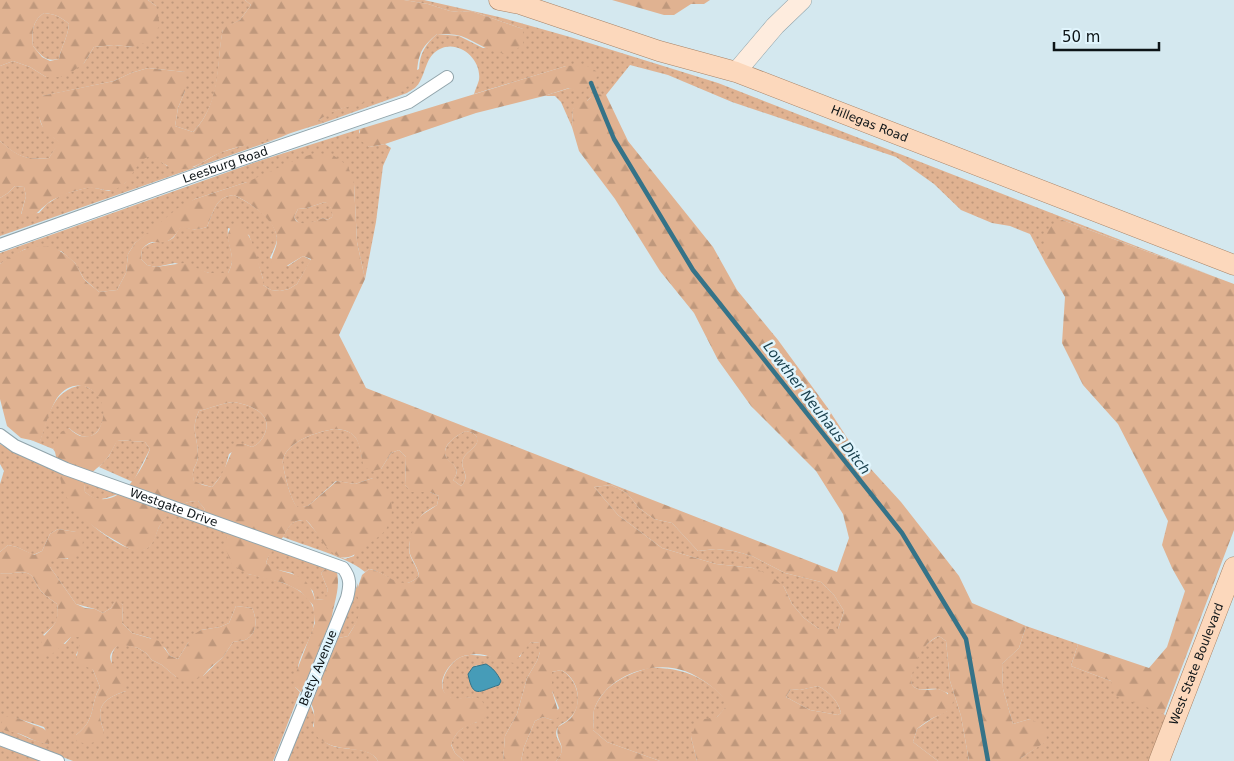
<svg xmlns="http://www.w3.org/2000/svg" width="1234" height="761" viewBox="0 0 1234 761" font-family="'DejaVu Sans',sans-serif">
	<style>
		.grass { fill: url(#grass-dots); fill-rule: evenodd }
		.forest { fill: url(#forest-firs); fill-rule: evenodd }
		.water { fill: #469cb8; stroke: #357388 }
		.lines { fill: none; stroke-linecap: round; stroke-linejoin: round }
		.stream { stroke: #357388; stroke-width: 4.5 }
		.street-casing { stroke: #91a4ab; stroke-width: 14 }
		.secondary-casing { stroke: #91a4ab; stroke-width: 20 }
		.primary-casing { stroke: #a78266; stroke-width: 21 }
		.street { stroke: #fff; stroke-width: 12 }
		.secondary { stroke: #feecde; stroke-width: 19 }
		.primary { stroke: #fcd8bc; stroke-width: 20 }
		.labels { text-anchor: middle; stroke-width: 5; stroke-linejoin: round; paint-order: stroke }
		.street-label { font-size: 12px; fill: #0d1417; stroke: #e1f5fd }
		.water-label { font-size: 14px; font-style: italic; fill: #1b414e; stroke: #e1f5fd }
	</style>
	<defs>
		<pattern id="grass-dots" width="8" height="8" patternUnits="userSpaceOnUse" patternTransform="scale(1.25)"><rect width="8" height="8" fill="#e0b291"/><path d="M2 2h.1M6 6h.1" fill="none" stroke="#bf987c" stroke-width="1.8" stroke-linecap="round"/></pattern>
		<pattern id="forest-firs" width="22" height="20" patternUnits="userSpaceOnUse" patternTransform="scale(1.25)"><rect width="22" height="20" fill="#e0b291"/><path d="M5 1l3.5 6h-7zM16 11l3.5 6h-7z" fill="#bf987c"/></pattern>
	</defs>
	<rect width="100%" height="100%" fill="#d4e8ef"/>
	<!-- grass -->
	<g class="grass">
		<path d="M148,0H245L251,5L240,20L223,29C217,58 221,89 205,116C202,122 197,127 193,132L175,126L178,108L185,91V72L148,68L131,73L114,81L42,96C37,121 38,127 60,142L49,158C26,160 17,157 0,141V66L13,61L30,67L46,77L84,63L94,47L114,45L133,47L156,6Z"/>
		<path d="M404,0H424L499,17L570,37L718,83L1213,276L1060,219L1046,264L1030,234L1010,226L992,223L961,210L934,184L896,157L732,102L668,75L630,65L606,95L591,97L587,101L573,109L572,127L561,102L555,96H544L570,88L576,90L566,66L474,94C475,90 478,84 479,80C482,58 457,38 438,50C426,57 426,72 419,83C417,87 412,90 407,93L323,123L318,121L328,113L354,104L419,69C420,53 425,45 437,34L459,36L483,48L523,44V29L471,11L459,12L450,11L428,4Z"/>
		<path d="M44,13C55,14 61,17 69,24C68,37 61,47 59,59C45,62 42,56 33,46C32,32 32,21 44,13Z"/>
		<polygon points="360,129 359,132 369,147 385,144 391,148 383,166 376,222 365,279 357,242 354,184 247,182 195,199 135,243 128,254 126,273 117,290 99,292 84,279 75,263 61,251 25,249 0,264 0,253 259,161"/>
		<polygon points="274,140 0,236 0,198 8,193 15,186 24,187 26,196 21,214 39,213 47,204 63,194 90,187 109,191 125,183 141,159 150,155 158,159 167,166 194,167 219,153 255,142"/>
		<path d="M234,195C250,203 277,219 277,240C276,246 272,253 270,258L288,266L303,256L311,260L297,284L289,289L280,291L271,290L263,285V279L249,235L228,228C226,246 238,256 228,273H209L175,263L156,267L147,265L141,259L142,249C154,237 165,246 174,237C176,234 178,230 181,226C190,230 197,230 207,227C214,211 215,197 234,195Z"/>
		<path d="M325,202L329,204L333,212L332,217L327,220L323,218C313,223 300,229 294,217L298,209L307,208Z"/>
		<path d="M82,385C90,388 100,393 103,402C104,405 104,411 104,414C101,437 86,444 69,428L53,449L31,440L40,441C48,417 52,390 82,385Z"/>
		<path d="M234,402C250,405 273,413 265,433C262,440 259,444 252,447L244,444L229,454L224,472L212,487L194,482C190,467 198,467 198,455C198,437 190,429 199,411C211,408 222,403 234,402Z"/>
		<path d="M334,429C355,430 359,438 362,458L381,469L391,453L399,450L406,457L405,485L412,492H430L439,496L437,505C432,508 424,512 421,516C416,524 408,541 409,550C410,560 417,565 419,576C399,595 389,572 369,569L365,572C350,558 303,545 283,537C290,525 291,520 306,520L336,555L345,559L354,556L373,478L355,484L336,481L308,506L297,508C291,498 289,490 286,479C285,473 282,465 283,460C287,441 317,432 334,429Z"/>
		<path d="M466,431C474,433 478,434 477,443C474,449 466,452 463,459C459,469 472,475 461,486L453,480C455,477 458,473 456,469C455,464 448,462 446,457C441,445 457,435 466,431Z"/>
		<polygon points="117,440 145,442 150,449 133,482 99,467 109,456"/>
		<path d="M0,444L32,461L60,472C62,484 65,494 72,504C82,519 126,557 145,549C153,546 155,535 159,527C166,512 182,500 198,501L204,508L207,517L229,529L248,574C274,579 321,588 314,624C312,636 305,646 301,657C297,666 297,677 295,687L300,692L273,761H73L0,733V573C9,576 18,570 27,573C34,575 35,583 39,588C43,595 51,599 57,604C60,621 56,624 43,635L65,644L71,637H80V647L76,655L93,670L100,687C89,706 97,719 76,735L104,731C94,707 104,698 126,691C117,675 102,658 120,643L138,648L146,653L152,660L162,665L176,677L203,676L223,657L233,642C236,641 242,641 245,640C258,634 257,618 252,608L236,606L229,623L220,627L201,630L188,643L178,659L170,656L165,648L150,638L132,633L122,623L123,605L116,600L111,608L103,613L95,609L76,604L50,567V557L68,559L76,532L58,529L50,534L42,551L33,555L17,547L8,545L0,552V484L4,471L0,464ZM13,717L44,727L50,739L48,744L30,739L17,733Z"/>
		<path d="M85,481L118,494C103,499 98,503 85,492Z"/>
		<polygon points="611,485 627,493 639,508 654,519 672,523 698,551 716,549 734,551 752,556 785,573 821,582 834,595 844,611 838,629 819,629 804,618 792,604 784,587 753,568 716,564 662,548 618,515 594,487"/>
		<polygon points="274,547 326,568 321,573 328,590 325,599 315,600 313,591 292,573 274,569 266,563 269,555"/>
		<path d="M358,583C356,596 363,601 361,611C360,619 352,629 348,636L339,638L336,636L346,616Z"/>
		<polygon points="1026,626 1078,644 1071,666 1111,681 1164,714 1166,717 1149,761 1021,761 1021,758 1046,741 1030,719 1013,724 1003,689 1002,664 1019,648"/>
		<path d="M939,636L946,641L950,681L961,716L969,761H938L913,742L917,729L933,718L947,711L948,693C944,692 940,689 937,689C929,688 921,692 914,687C906,681 916,658 921,651C925,644 932,640 939,636Z"/>
		<path d="M531,642L540,643V652L537,661L527,678L517,714L505,736L503,761H464L455,753L451,744C456,731 463,726 477,722L473,697C468,697 459,700 454,699C431,694 447,663 461,657C471,653 479,656 488,656C499,657 510,656 520,657L524,648ZM477,665L488,688L479,692L468,675L473,667Z"/>
		<path d="M649,668C684,667 705,677 730,703L717,717L691,737L697,761H660L607,742L593,730C594,724 593,716 594,710C603,685 625,675 649,668Z"/>
		<path d="M561,670C578,679 585,705 569,719C565,723 560,723 557,729C552,741 571,746 556,761H521L524,747L535,721L543,717L552,720L559,708L552,691V672Z"/>
		<path d="M818,686C829,692 838,700 841,713L838,715L810,710L786,697L791,689L800,690Z"/>
		<path d="M309,701L315,717L313,726C317,731 320,739 325,742C341,754 368,743 378,761H286Z"/>
		<polygon points="0,746 40,761 0,761"/>
	</g>
	<!-- forest -->
	<g class="forest">
		<path d="M0,0H148L156,6L160,25L150,41L133,47L114,45L94,47L84,63L65,77H46L30,67L13,61L0,66ZM44,13C55,14 61,17 69,24C68,37 61,47 59,59L50,61L42,57L33,46C32,32 32,21 44,13Z"/>
		<path d="M245,0H404L428,4L450,11L459,12L471,11L523,29V44C502,65 483,44 461,36C453,34 445,34 437,34C430,40 423,46 420,55C415,68 421,79 405,88C380,104 345,101 319,120L323,123C313,126 303,129 294,132C286,134 279,139 272,140C254,144 236,146 220,153C205,159 194,171 177,169C167,168 159,159 150,156C133,162 134,181 118,188C107,194 98,186 87,188C79,190 69,192 61,196C57,198 51,200 47,204C36,212 38,218 21,215L26,196L24,187L15,186L8,193L0,198V141C18,157 26,160 49,158L59,142L44,131L38,114L41,96L114,81L131,73L148,68L185,72V91L178,108L175,126L193,132C197,127 202,122 205,116C220,89 217,58 223,28L240,20L251,5Z"/>
		<polygon points="612,0 710,0 704,4 691,4 674,15 664,15"/>
		<polygon points="585,65 596,71 598,76 581,93 569,88 544,96 476,113 385,144 369,147 360,140 360,129 566,66"/>
		<path d="M596,94L606,95L628,141L713,247L737,290L778,340L827,407L859,456L901,502L959,576L972,603L1026,626L1019,648L1002,664L1003,689L1013,724L1030,719L1045,726L1047,741L1021,758V761H969L961,716L950,681L946,641L939,636C926,642 921,650 916,663C911,676 905,690 926,690C930,690 934,689 938,689C946,691 949,695 953,701C952,713 940,714 931,719C926,722 921,725 917,729L913,742L938,761H697L691,737L698,720L717,717L729,703C717,690 703,678 685,671C653,659 605,676 594,710C593,716 594,724 593,730L607,742L660,761H556C570,746 554,742 558,727C562,724 567,722 571,718C583,702 579,679 561,670L552,672V691L560,717L552,720L543,717L535,721L524,747L521,761H503L505,736L517,714L527,678L537,661L540,652V643L531,642L514,663C501,662 489,654 476,654C471,655 465,655 461,657C449,662 434,685 447,695C457,704 470,692 481,700C486,705 486,711 485,718C469,727 458,725 451,745L455,753L464,761H378C369,744 340,754 321,740C309,731 317,720 313,708C310,699 302,693 295,687L294,678L315,623L313,605L300,591L284,583L248,574L232,565L225,547L228,529L207,517L204,508L198,501C182,500 167,512 159,527C156,534 154,545 146,549C136,554 126,547 118,542C95,529 70,513 62,486C59,475 58,463 55,452L53,449L61,432L69,428C75,434 80,438 89,436C95,435 98,432 100,427C115,395 77,369 57,398C49,411 45,427 40,442L21,438L7,426L0,399V264C26,245 48,236 74,262C78,266 80,273 84,279C88,284 94,287 99,292L117,290L126,273L128,254L135,243L178,208L195,199L247,182L298,159L315,153L333,155L348,166L354,184L357,242L365,279L339,335L366,388L837,572L849,538L843,514L816,471L751,406L718,360L694,313L660,271L615,199L579,151L572,127L573,109L578,100L587,101L591,97ZM234,195C249,202 278,221 277,241C276,251 270,256 271,268L280,270L303,256L311,259L297,284L289,289L280,291L271,290L263,285V279C257,260 254,233 236,222C216,239 241,251 228,273H209L184,263L156,267L147,265L141,259L142,249C153,238 153,244 165,242C173,240 177,232 181,227C190,230 197,230 207,227C214,211 215,197 234,195ZM325,202C330,205 333,210 332,217L327,220L323,218C314,222 304,226 296,221L294,217L298,209L307,208ZM234,402C250,405 273,413 265,433C262,440 259,444 252,447L244,444H236C227,459 225,474 212,487L203,485L194,481C190,467 198,467 198,455C198,437 190,429 199,411C211,408 222,403 234,402ZM334,429C362,430 358,446 364,467L372,471L381,469L391,453L399,450L406,457L405,485L411,492H430L439,496L437,505C432,509 425,512 421,516C413,525 407,543 410,554C413,562 418,567 419,576C400,594 389,572 369,569L362,575L356,593C364,611 358,620 348,636L339,638L331,632C329,610 343,591 336,569L328,566L321,573L328,590L324,599L315,600C306,567 288,579 266,563C269,553 275,549 281,540C290,528 288,520 306,520C317,530 323,548 336,555C348,562 357,553 366,546C371,542 377,538 382,534C398,517 394,488 373,478L355,484L337,481L308,506L297,507C291,498 289,490 286,479C285,473 282,465 283,460C287,441 317,432 334,429ZM466,431C474,433 478,434 477,443C474,449 466,452 463,459C459,469 472,475 461,486L453,480C455,477 458,473 456,469C455,464 449,462 446,457C441,445 457,435 466,431ZM118,440L145,442L150,449C141,474 115,516 85,492C83,473 98,471 108,457C112,452 114,445 118,440ZM611,485L627,493L639,508L654,519L672,523L698,551L716,549L734,551L752,556L785,573L821,582L834,595L844,611L838,629H819L804,618L792,604L784,587L770,575L753,568L716,564L662,548L618,515L594,487ZM818,686C829,692 838,700 841,713L838,715L810,710L786,697L791,689L800,690Z"/>
		<polygon points="1060,219 1234,284 1234,530 1164,714 1115,695 1111,681 1071,666 1078,644 1149,668 1167,647 1185,591 1172,568 1162,545 1168,521 1118,424 1083,385 1062,343 1065,297 1046,264 1044,240 1049,228"/>
		<path d="M58,529L76,532L83,539C82,563 67,558 50,558V567L76,604L85,608L95,609L103,613L111,608L116,599L123,605L122,623L132,633L159,641L170,656L178,659L193,635L201,630L220,627L229,623L236,606L252,608C257,618 258,634 245,640C242,641 236,641 233,642L223,657L209,669L203,676L194,680H185L176,677L162,665L152,660L146,653L138,648L120,644C97,661 121,668 126,682C126,685 126,688 126,691C104,698 94,707 104,731L101,739C92,744 86,745 76,741V735C97,719 89,706 100,687L93,670L77,662C76,653 80,647 80,637H71L50,656L41,654C38,626 62,634 57,604C51,599 43,595 39,588C35,583 34,575 27,573C18,570 9,576 0,573V552L8,545L17,547L34,555L42,551L50,534Z"/>
		<path d="M9,716C17,717 22,720 29,723C38,727 55,729 49,744C38,743 30,738 20,734C15,732 9,732 4,730L1,726C2,720 3,718 9,716Z"/>
	</g>
	<!-- water -->
	<path class="water" d="M486,664C493,668 497,673 501,681L499,685C479,691 473,700 468,674L473,667Z"/>
	<g class="lines">
		<!-- stream -->
		<polyline class="stream" points="591,83 614,139 693,270 902,533 966,639 988,761"/>
		<!-- street casing -->
		<g class="street-casing">
			<g id="street">
				<path id="s1" d="M0,245L196,175L409,102L447,77"/>
				<path id="s2" d="M0,435L15,446L66,469L343,568C351,578 350,586 347,598L281,761"/>
				<polyline points="0,739 58,761"/>
			</g>
		</g>
		<!-- secondary casing -->
		<g class="secondary-casing">
			<polyline id="secondary" points="736,72 775,26 802,0"/>
		</g>
		<!-- primary casing -->
		<g class="primary-casing">
			<g id="primary">
				<path id="s3" d="M499,0L520,4L659,51L736,72L1234,265"/>
				<path id="s4" d="M1159,761L1234,567"/>
			</g>
		</g>
		<!-- street -->
		<use href="#street" class="street"/>
		<!-- secondary -->
		<use href="#secondary" class="secondary"/>
		<!-- primary -->
		<use href="#primary" class="primary"/>
	</g>
	<g class="labels">
		<!-- street labels -->
		<g class="street-label">
			<text dy="4" stroke="none"><textPath href="#s3" startOffset="391">Hillegas Road</textPath></text>
			<text dy="4" stroke="none"><textPath href="#s1" startOffset="239">Leesburg Road</textPath></text>
			<text dy="4" stroke="none"><textPath href="#s2" startOffset="189">Westgate Drive</textPath></text>
			<text dy="4" stroke="none"><textPath href="#s4" startOffset="104">West State Boulevard</textPath></text>
			<text transform="translate(318 668) rotate(-68)" y="4">Betty Avenue</text>
		</g>
		<!-- water labels -->
		<g class="water-label">
			<text transform="translate(817 408) rotate(52)" y="5">Lowther Neuhaus Ditch</text>
		</g>
	</g>
	<!-- scale -->
	<path d="M1054 42v8h105v-8" fill="none" stroke="#0d1417" stroke-width="2.5"/>
	<text x="1062" y="42" font-size="15" fill="#0d1417" stroke="#e1f5fd" stroke-width="4" paint-order="stroke">50 m</text>
</svg>
